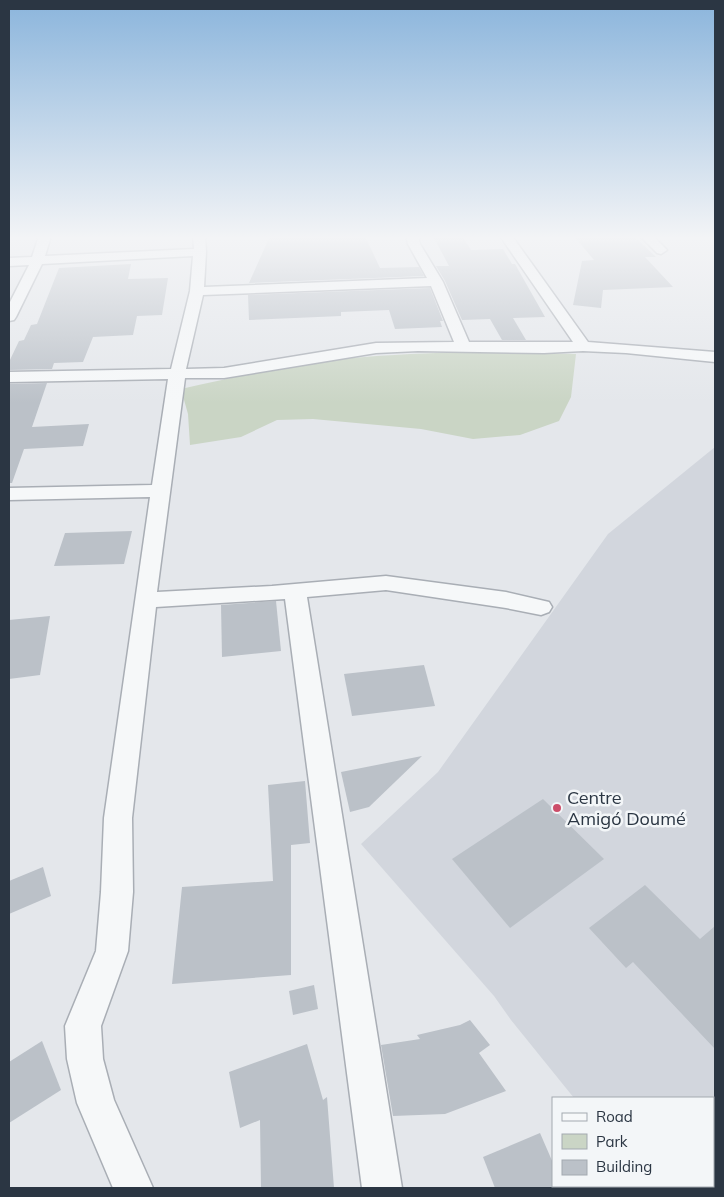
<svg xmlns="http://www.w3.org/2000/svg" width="724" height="1197" viewBox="0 0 724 1197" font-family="Mulish,sans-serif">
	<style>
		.built { fill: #d2d6dd }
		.green { fill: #cad5c5 }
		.building { fill: #bbc1c8 }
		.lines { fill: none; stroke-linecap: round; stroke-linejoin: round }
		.street-casing { stroke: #a9aeb5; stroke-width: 3 }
		.street { fill: #f6f8f9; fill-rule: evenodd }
		.poi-dot { fill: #cc4d69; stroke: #f3f6f8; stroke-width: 2 }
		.labels { text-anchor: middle; stroke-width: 5; stroke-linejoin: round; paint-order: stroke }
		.near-poi-label { font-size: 18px; fill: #2b3643; stroke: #f3f6f8; text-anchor: start }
	</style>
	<rect width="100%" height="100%" fill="#e4e7eb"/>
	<!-- built -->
	<polygon class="built" points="715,447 715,1188 645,1188 643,1186 713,1186 713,1098 574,1098 511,1020 494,996 361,844 438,772 608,534"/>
	<!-- green -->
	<path class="green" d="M456,352L576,354L571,397L559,421L520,435L473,439L421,429L313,419L277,420L241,437L190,445L188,414L181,389C231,378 282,366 334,360C375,355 415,354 456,352Z"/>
	<!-- building -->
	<g class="building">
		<polygon points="270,236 365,236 380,268 419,267 424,276 249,283"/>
		<polygon points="433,236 462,236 471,250 503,249 512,264 515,264 545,317 513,318 526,340 502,340 490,319 462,320 445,281 436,266 449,266"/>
		<polygon points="574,236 634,236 656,257 645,257 673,287 603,290 601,308 573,305 582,261 594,260"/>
		<polygon points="131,264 128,279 168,278 162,315 137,316 133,335 93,337 83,362 54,363 52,369 9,370 9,362 19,341 24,340 31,325 37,324 59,268"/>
		<polygon points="430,288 443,321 440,321 442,327 395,329 389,310 341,312 341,316 249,320 248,295"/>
		<polygon points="47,383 32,427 89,424 83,446 24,449 12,483 9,483 9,384"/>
		<polygon points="132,531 124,564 54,566 65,533"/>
		<polygon points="276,601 281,651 222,657 221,605"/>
		<polygon points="50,616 40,675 9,679 9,620"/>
		<polygon points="424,665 435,706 352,716 344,674"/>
		<polygon points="422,756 369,807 350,812 341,772"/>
		<polygon points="305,781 310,843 291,845 291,975 172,984 182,887 273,881 268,785"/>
		<polygon points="543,799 604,859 510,928 452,859"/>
		<polygon points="43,867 51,896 9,914 9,881"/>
		<polygon points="645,885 700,939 715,926 715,1049 633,962 626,968 589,928"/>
		<polygon points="314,985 318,1009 293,1015 289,991"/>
		<polygon points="470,1020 490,1045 479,1053 506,1091 445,1114 393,1116 381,1045 420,1039 417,1035 460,1025"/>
		<polygon points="42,1041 61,1090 9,1123 9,1062"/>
		<polygon points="307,1044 323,1100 327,1097 334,1188 261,1188 260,1120 240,1128 229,1072"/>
		<polygon points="540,1133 553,1163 553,1188 495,1188 483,1157"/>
	</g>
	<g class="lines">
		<!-- street casing -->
		<g class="street-casing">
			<g id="street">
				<path d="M39,236H51L45,256L194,249L193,236H205L206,252L204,287L427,278L408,244L406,236H418L420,244L443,282L469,342H573L500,236H512L588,342L715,352V362L626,353L583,351L544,353L418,351L376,353L224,378H185L157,592L272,586L386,576L506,592L549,602L552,607L549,612L541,615L506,608L386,590L307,597L402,1188H362L285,599L156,607L132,818L133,892L128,951L101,1026L103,1059L114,1100L153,1188H113L77,1103L67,1059L65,1026L96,951L101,892L104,818L150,497L9,500V488L152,485L168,379L9,382V372L171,369L190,291L193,256L42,264L16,317L14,320L9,321V304L29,265L9,266V258L32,257ZM431,286L454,342L376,343L224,368L186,369L203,295Z"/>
				<polygon points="640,236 653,236 667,250 661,254 657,253"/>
			</g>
		</g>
		<!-- street -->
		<use href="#street" class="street"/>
	</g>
	<!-- sky -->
	<linearGradient id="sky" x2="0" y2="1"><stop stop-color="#8bb5dc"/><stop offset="0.59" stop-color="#f3f4f6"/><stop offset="1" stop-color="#f3f4f6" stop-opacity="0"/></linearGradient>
	<rect width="724" height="403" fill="url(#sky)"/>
	<!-- markers -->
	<circle class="poi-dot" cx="557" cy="808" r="5"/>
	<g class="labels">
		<!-- near-poi labels -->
		<g class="near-poi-label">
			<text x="567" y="804">Centre<tspan x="567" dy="21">Amigó Doumé</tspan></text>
		</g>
	</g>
	<!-- border -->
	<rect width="724" height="1197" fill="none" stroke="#2b3643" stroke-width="20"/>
	<!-- legend -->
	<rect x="552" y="1097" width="162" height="90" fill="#f3f6f8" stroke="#a3a9b0"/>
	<rect x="562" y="1113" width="25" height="8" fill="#f6f8f9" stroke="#a3a9b0"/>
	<text x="596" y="1122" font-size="15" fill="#2b3643">Road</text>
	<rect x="562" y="1134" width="25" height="15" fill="#cad5c5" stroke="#a3a9b0"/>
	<text x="596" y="1147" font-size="15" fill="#2b3643">Park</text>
	<rect x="562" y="1160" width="25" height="15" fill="#bbc1c8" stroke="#a3a9b0"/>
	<text x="596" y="1172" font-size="15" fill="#2b3643">Building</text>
</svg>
